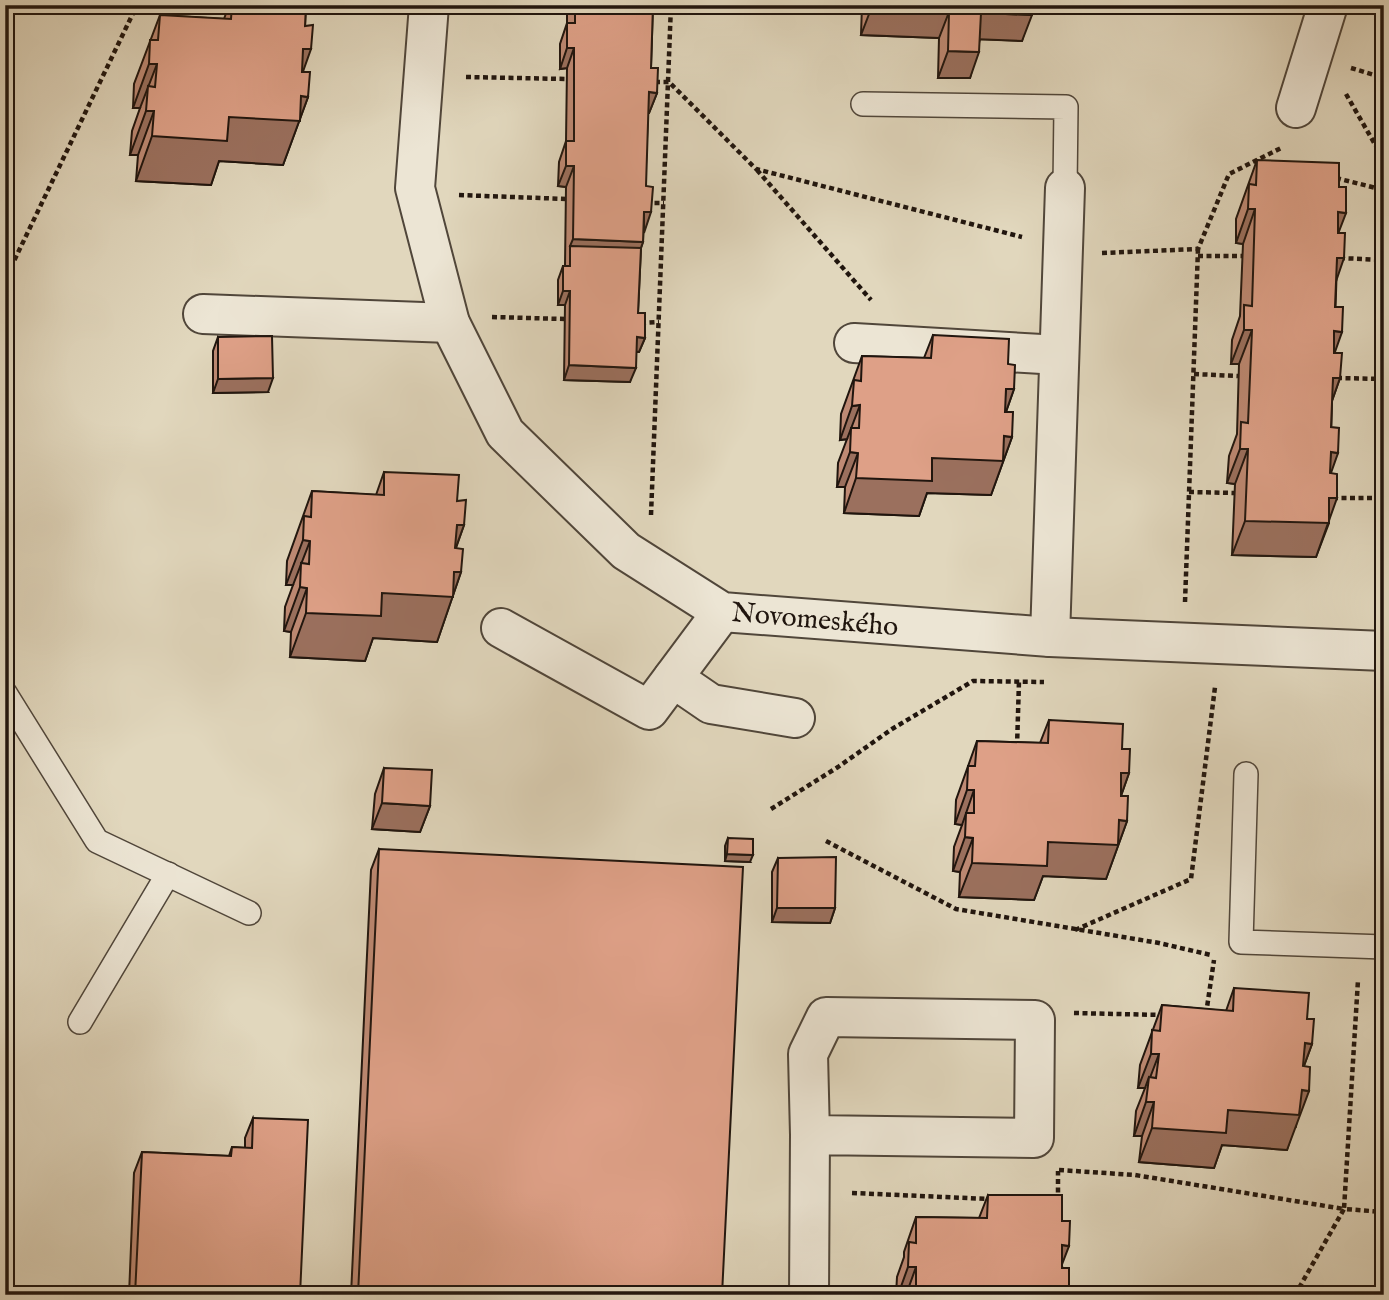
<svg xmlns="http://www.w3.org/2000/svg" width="1389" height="1300" viewBox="0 0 1389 1300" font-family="'IM FELL English',serif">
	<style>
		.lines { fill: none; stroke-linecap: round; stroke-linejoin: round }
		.lane-casing { stroke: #50463a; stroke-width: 26 }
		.street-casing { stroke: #50463a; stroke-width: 42 }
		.path { stroke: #20150e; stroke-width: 4.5; stroke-dasharray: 5 3.5; stroke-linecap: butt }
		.lane { stroke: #ece5d4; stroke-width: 23 }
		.street { stroke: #ece5d4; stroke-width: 38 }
		.wall { fill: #bf8a74; stroke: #20150e; stroke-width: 2 }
		.shaded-wall { fill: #9b705e; stroke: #20150e; stroke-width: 2 }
		.building { fill: #dea087; stroke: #20150e; stroke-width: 2 }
		.labels { text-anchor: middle; stroke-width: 5; stroke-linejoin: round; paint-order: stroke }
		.street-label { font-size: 28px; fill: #20150e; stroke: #ece5d4 }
	</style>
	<rect width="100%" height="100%" fill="#e1d7bd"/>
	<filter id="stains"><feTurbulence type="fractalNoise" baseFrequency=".00286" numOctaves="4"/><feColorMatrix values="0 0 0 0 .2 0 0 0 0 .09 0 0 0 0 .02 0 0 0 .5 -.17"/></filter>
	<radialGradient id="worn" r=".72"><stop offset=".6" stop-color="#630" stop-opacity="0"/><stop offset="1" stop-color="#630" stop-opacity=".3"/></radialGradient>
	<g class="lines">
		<!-- lane casing -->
		<g class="lane-casing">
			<g id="lane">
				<polyline points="863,104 1066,107 1065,188"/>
				<polyline points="5,693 97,841 249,913"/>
				<polyline points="1246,774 1241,942 1384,947"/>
				<polyline points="80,1022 168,874"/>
			</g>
		</g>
		<!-- street casing -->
		<g class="street-casing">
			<g id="street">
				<polyline points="429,5 415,188 450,323 505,433 626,551 722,612 1050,637 1384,651"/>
				<polyline points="1296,108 1328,5"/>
				<polyline points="203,314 450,323"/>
				<polyline points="854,343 1059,355"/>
				<polyline points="501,628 649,710 722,612"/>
				<polyline points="1050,637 1065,188"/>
				<polyline points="673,678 711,704 795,718"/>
				<polyline points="809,1295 810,1135 808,1054 826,1017 1035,1020 1034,1138 810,1135"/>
			</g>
		</g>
		<!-- path -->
		<g class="path">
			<polyline points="1351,68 1384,78"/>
			<polyline points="466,77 566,79"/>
			<polyline points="655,82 669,82 756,169 1022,237"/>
			<polyline points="1346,94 1384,160"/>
			<polyline points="757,170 871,300"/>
			<polyline points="1336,178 1384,190"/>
			<polyline points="459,195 566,199"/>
			<polyline points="646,203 664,203"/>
			<polyline points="1102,253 1198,249 1229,174 1281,148"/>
			<polyline points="1198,256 1242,256"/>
			<polyline points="1340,258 1384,260"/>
			<polyline points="5,274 13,263 137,5"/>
			<polyline points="492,317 565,319"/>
			<polyline points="641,323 659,322"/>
			<polyline points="1194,374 1238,376"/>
			<polyline points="1337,378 1384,379"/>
			<polyline points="1189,492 1235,493"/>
			<polyline points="1333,498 1384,498"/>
			<polyline points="651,515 671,5"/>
			<polyline points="1185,602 1198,249"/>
			<polyline points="1017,747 1019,681"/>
			<polyline points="771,809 838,767 892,729 973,681 1044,682"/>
			<polyline points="826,841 956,909 1159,943 1211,955"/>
			<polyline points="1075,930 1191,879 1215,687"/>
			<polyline points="1074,1013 1163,1015"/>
			<polyline points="1206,1014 1214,960"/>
			<polyline points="1059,1170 1135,1175 1344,1209 1358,980"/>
			<polyline points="852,1193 990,1199"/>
			<polyline points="1058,1201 1058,1171"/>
			<polyline points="1295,1295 1344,1209 1384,1212"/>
		</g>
		<!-- lane -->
		<use href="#lane" class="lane"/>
		<!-- street -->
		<use href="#street" class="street"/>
	</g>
	<!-- wall -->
	<g class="wall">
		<polygon points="229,5 306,5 303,72 308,97 283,165 219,161 211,185 136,181 138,155 130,155 132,131 140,108 133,108 134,84 160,15 224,19"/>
		<polygon points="567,5 653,5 651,68 657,93 649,113 648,113 643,242 641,248 638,313 645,338 639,352 636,352 630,382 564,380 565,305 558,305 558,280 563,266 565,266 566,187 558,186 559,162 566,141 567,68 560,69 560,44 567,23"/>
		<polygon points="862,5 1032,5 1022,41 980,39 970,78 938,78 939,38 861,35"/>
		<polygon points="1257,160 1338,233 1334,353 1340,378 1332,401 1329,523 1316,557 1232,555 1235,484 1227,483 1229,456 1237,434 1239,364 1231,364 1232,340 1240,316 1243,244 1236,243 1236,219"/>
		<polygon points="933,335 1008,364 1014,389 1006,412 1012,437 991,495 927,493 919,516 844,513 845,487 837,487 838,463 847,439 840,440 841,414 862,356 924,358"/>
		<polygon points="218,337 268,392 213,393 213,351"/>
		<polygon points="384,472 457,501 464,525 456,548 461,572 437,642 373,638 365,661 290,657 291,632 284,631 285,607 293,585 286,585 287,561 312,491 376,495"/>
		<polygon points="1049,720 1122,749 1129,773 1121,796 1127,821 1106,879 1043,876 1034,900 959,897 960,872 953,871 954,847 962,825 955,824 956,800 977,741 1040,743"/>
		<polygon points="384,768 430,806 420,832 372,829 375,794"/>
		<polygon points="728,838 750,862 725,861 725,846"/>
		<polygon points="379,849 722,1295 351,1295 371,870"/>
		<polygon points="778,858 835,908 830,923 772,922 772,872"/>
		<polygon points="1234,988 1307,1019 1312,1044 1304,1066 1296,1126 1295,1125 1287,1150 1222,1145 1214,1168 1139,1162 1142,1136 1134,1136 1136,1111 1145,1088 1138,1088 1140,1065 1162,1005 1226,1011"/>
		<polygon points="253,1118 300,1295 129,1295 134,1173 142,1152 229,1156 232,1147 245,1148 245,1138"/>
		<polygon points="988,1195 1062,1266 1069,1293 1068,1295 896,1295 897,1277 904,1257 904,1252 916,1217 979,1218"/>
	</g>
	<!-- shaded-wall -->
	<g class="shaded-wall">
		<polygon points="1086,5 1108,5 1105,14 1083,13"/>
		<polygon points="871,9 949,12 939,38 861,35"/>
		<polygon points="981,13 1032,15 1022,41 972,39"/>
		<polygon points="567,48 574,48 567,68 560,69"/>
		<polygon points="303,49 311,49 295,94"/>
		<polygon points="948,51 979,52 970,78 938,78"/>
		<polygon points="149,64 157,64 140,108 133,108"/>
		<polygon points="649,92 657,93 649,113 642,113"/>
		<polygon points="301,96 308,97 283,165 219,161 211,185 136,181 152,136 229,117"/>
		<polygon points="146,111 154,111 138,155 130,155"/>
		<polygon points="566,166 574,166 566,187 558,186"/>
		<polygon points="1248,209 1255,209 1243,244 1236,243"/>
		<polygon points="644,212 651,212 644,233"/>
		<polygon points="1338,212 1346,213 1333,247"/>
		<polygon points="573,239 643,242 636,262 570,246"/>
		<polygon points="1337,258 1344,258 1332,293"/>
		<polygon points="563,291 570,291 565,305 558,305"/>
		<polygon points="1244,330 1252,330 1239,364 1231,364"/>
		<polygon points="1334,331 1342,332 1330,366"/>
		<polygon points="637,337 645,338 639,352 632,351"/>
		<polygon points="569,365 636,368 630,382 564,380"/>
		<polygon points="273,378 268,392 213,393 218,379"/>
		<polygon points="1333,378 1340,378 1328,412"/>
		<polygon points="1006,389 1014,389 1002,423"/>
		<polygon points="860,405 847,439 840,440 852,406"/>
		<polygon points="1004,436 1012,437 991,495 927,493 919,516 844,513 856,478 932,458"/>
		<polygon points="1240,449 1248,449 1235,484 1227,483"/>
		<polygon points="850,452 858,453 845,487 837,487"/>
		<polygon points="1331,452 1338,453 1326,487"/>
		<polygon points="1329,498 1337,498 1316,557 1232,555 1245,521"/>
		<polygon points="457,525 464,525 448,569"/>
		<polygon points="303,540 310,541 293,585 286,585"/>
		<polygon points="454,572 461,572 437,642 373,638 365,661 290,657 306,613"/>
		<polygon points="300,587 307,588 291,632 284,631"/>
		<polygon points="1121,773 1129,773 1117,807"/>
		<polygon points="967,790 974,790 962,825 955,824"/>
		<polygon points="382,803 430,806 420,832 372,829"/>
		<polygon points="1119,820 1127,821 1106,879 1043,876 1034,900 959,897 972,863 1048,842"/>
		<polygon points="965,837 973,838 960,872 953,871"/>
		<polygon points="727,854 753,855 750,862 725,861"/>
		<polygon points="777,908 835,908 830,923 772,922"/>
		<polygon points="1305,1043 1312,1044 1299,1079"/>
		<polygon points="1151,1054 1159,1054 1148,1083 1149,1077 1145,1088 1138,1088"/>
		<polygon points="1302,1090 1309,1091 1287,1150 1222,1145 1214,1168 1139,1162 1152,1128"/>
		<polygon points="1146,1102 1154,1102 1142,1136 1134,1136"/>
		<polygon points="1062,1245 1069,1246 1056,1280"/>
		<polygon points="908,1267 916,1267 906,1295 898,1295"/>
	</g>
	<!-- building -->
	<g class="building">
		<polygon points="232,5 306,5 305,26 313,25 311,49 303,49 302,72 310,72 308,97 301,96 300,121 229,117 227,141 152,136 154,111 146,111 148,86 155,87 157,64 149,64 150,40 158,40 160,15 231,19"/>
		<polygon points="575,5 653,5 651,68 658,68 657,93 649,92 646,186 653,187 651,212 644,212 643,242 573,239 574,166 566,166 566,141 574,141 574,48 567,48 567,23 575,23"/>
		<polygon points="871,5 1032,5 1032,15 981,13 979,52 948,51 949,12 871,9"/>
		<polygon points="1257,160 1339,163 1339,187 1346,187 1346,213 1338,212 1338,233 1345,233 1344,258 1337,258 1335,307 1343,307 1342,332 1334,331 1334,353 1342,353 1340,378 1333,378 1331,427 1339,428 1338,453 1331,452 1330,473 1337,474 1337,498 1329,498 1329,523 1245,521 1248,449 1240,449 1241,422 1248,423 1252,330 1244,330 1244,305 1252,306 1255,209 1248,209 1249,184 1256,185"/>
		<polygon points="570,246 641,248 638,313 645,313 645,338 637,337 636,368 569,365 570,291 563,291 563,266 570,266"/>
		<polygon points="933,335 1009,339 1008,364 1015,365 1014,389 1006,389 1005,412 1013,412 1012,437 1004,436 1003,461 932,458 932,481 856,478 858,453 850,452 851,428 859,428 860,405 852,406 854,380 861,381 862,356 931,358"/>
		<polygon points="272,336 273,378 218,379 218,337"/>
		<polygon points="384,472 459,475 457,501 466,500 464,525 457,525 455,548 463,549 461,572 454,572 453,597 382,593 381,616 306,613 307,588 300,587 301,563 309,564 310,541 303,540 304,516 311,517 312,491 384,495"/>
		<polygon points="1049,720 1123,724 1122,749 1130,749 1129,773 1121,773 1121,796 1128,796 1127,821 1119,820 1118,845 1048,842 1047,866 972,863 973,838 965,837 966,813 974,813 974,790 967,790 968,766 975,766 977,741 1048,743"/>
		<polygon points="384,768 432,770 430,806 382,803"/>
		<polygon points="728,838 753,839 753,855 727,854"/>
		<polygon points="379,849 743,867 722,1295 358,1295"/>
		<polygon points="836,857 835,908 777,908 778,858"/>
		<polygon points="1234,988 1309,993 1307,1019 1314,1019 1312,1044 1305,1043 1303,1066 1310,1067 1309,1091 1302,1090 1299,1115 1228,1110 1226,1133 1152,1128 1154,1102 1146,1102 1149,1077 1156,1078 1159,1054 1151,1054 1152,1030 1160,1031 1162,1005 1233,1011"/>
		<polygon points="253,1118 308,1120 300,1295 135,1295 142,1152 231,1156 232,1147 252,1148"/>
		<polygon points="988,1195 1062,1195 1062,1221 1070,1221 1069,1246 1062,1245 1062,1268 1069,1268 1069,1293 1062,1293 1062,1295 908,1295 908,1289 916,1290 916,1267 908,1267 909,1242 916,1243 916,1217 987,1218"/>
	</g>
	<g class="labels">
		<!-- street labels -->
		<g class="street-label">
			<text transform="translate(815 618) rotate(5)" y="10">Novomeského</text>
		</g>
	</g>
	<!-- margin -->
	<rect width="1389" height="1300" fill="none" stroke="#e1d7bd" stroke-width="28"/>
	<rect x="7" y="7" width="1375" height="1286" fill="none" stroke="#20150e" stroke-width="3.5"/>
	<rect x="14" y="14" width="1361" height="1272" fill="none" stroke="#20150e" stroke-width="2"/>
	<rect width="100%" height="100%" filter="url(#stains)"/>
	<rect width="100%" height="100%" fill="url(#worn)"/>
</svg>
